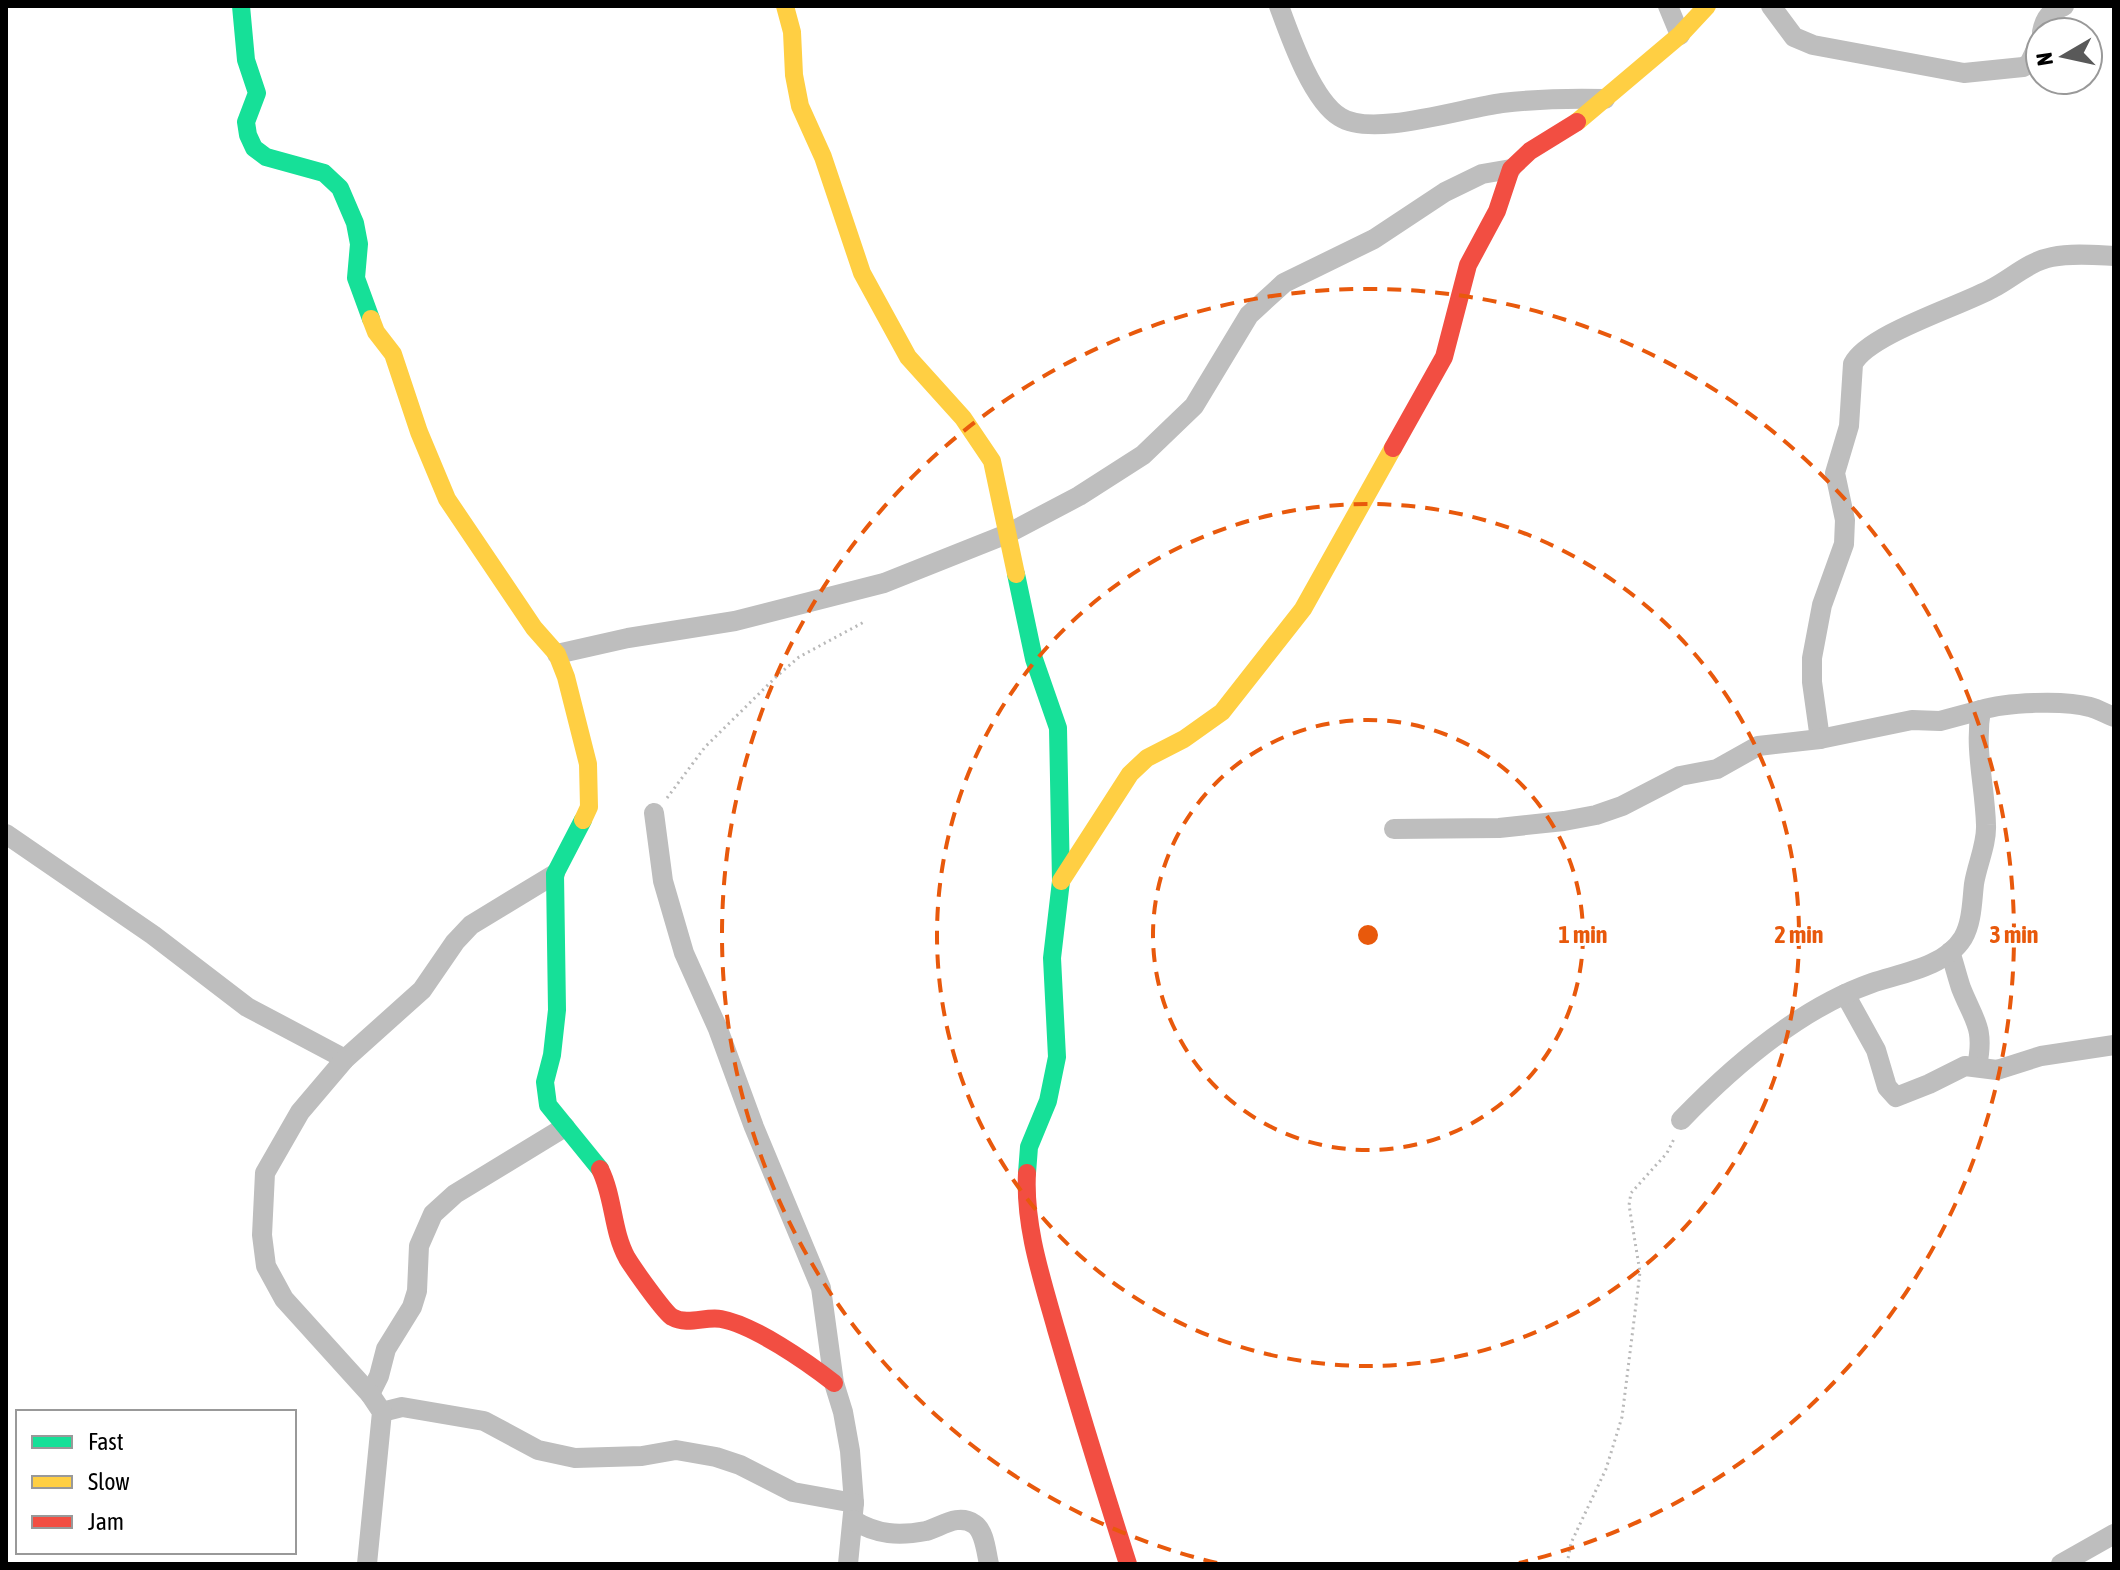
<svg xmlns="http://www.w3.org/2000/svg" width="2120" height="1570" viewBox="0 0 2120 1570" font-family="'Asap Condensed',sans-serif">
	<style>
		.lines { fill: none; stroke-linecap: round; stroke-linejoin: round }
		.path { stroke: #b9b9b9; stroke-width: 3; stroke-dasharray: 2 4; stroke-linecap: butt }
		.street { stroke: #bebebe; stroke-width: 20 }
		.fast { stroke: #16e098; stroke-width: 18 }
		.slow { stroke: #ffcf43; stroke-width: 18 }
		.jam { stroke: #f24e42; stroke-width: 18 }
		.ring { fill: none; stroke: #e8590c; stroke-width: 4; stroke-dasharray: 14 10 }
		.centre { fill: #e8590c; stroke: #fff; stroke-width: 4 }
		.ring-label { font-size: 24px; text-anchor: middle; font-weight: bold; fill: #e8590c; stroke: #fff; stroke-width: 6; stroke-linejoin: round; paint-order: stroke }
	</style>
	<rect width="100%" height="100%" fill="#fff"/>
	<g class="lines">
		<!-- path -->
		<g class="path">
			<polyline points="667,798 705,747 777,676 799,657 864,622"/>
			<polyline points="1567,1564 1571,1543 1606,1469 1622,1417 1640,1272 1629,1205 1631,1193 1667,1153 1674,1139"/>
		</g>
		<!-- street -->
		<g class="street">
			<path d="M1279,6C1290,36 1312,100 1340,117C1372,138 1463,108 1502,103C1537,99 1570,98 1605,99"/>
			<polyline points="1668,6 1680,35"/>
			<polyline points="1771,6 1794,37 1813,45 1964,73 2023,67 2029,64 2040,41"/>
			<path d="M2042,32C2045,17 2050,12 2064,6"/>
			<polyline points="557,654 628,638 735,621 884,583 1007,534 1079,496 1143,455 1194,406 1249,315 1284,283 1374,239 1445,192 1482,174 1511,169"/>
			<path d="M1820,739L1812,682V658L1822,605L1844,544L1845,520L1835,473L1849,426L1853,364C1868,334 1961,306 1993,288C2012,278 2030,261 2052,257C2072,253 2094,255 2114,256"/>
			<polyline points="654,813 663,881 684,953 718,1029 754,1127 821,1288 834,1383 843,1412 850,1451 854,1503 848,1564"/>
			<polyline points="1394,829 1499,828 1564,821 1596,815 1622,806 1680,776 1717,769 1758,746 1820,739 1912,720 1940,721 1981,710"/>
			<polyline points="6,834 153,935 247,1007 345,1059"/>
			<path d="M1950,952C1954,963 1957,976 1961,988C1974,1021 1985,1027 1977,1066"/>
			<polyline points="1845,994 1876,1050 1887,1087 1896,1097 1929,1084 1965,1066 1997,1070 2041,1056 2114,1045"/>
			<path d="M1681,1120C1733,1066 1801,1008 1872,983C1902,973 1945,967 1963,938C1972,923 1972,901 1974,884C1977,865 1987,844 1986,825C1985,786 1974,749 1981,710C2006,702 2065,700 2090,707C2098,709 2106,714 2114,717"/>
			<polyline points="370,1394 379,1376 386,1349 412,1307 417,1291 419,1246 433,1214 455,1194 565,1127"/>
			<polyline points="382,1412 402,1407 484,1421 538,1450 575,1458 642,1456 676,1450 716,1457 740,1465 793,1492 854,1503"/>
			<path d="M853,1520C877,1535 899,1536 926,1531C941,1527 958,1513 974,1524C985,1531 986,1552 989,1564"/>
			<polyline points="367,1564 382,1412 370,1394 284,1299 266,1266 262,1235 265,1173 300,1112 345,1059 422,990 455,942 471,925 555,874"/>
			<polyline points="2061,1564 2114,1534"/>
		</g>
		<!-- fast -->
		<g class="fast">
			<polyline points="241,6 246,60 257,93 246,122 248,135 254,148 266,157 324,173 340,188 355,223 359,244 356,278 371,319"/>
			<polyline points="1016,574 1034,659 1058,728 1061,881 1052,958 1057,1057 1048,1101 1029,1147 1027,1173"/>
			<polyline points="583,820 555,874 557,1010 552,1055 545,1082 548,1105 600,1169"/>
		</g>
		<!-- slow -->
		<g class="slow">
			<polyline points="785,6 792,32 794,75 800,106 823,157 862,273 908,357 963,418 992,461 1016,574"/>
			<polyline points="1577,122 1680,35 1707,6"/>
			<polyline points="371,319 376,332 393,354 419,432 447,499 534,628 557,654 566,677 588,764 589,807 583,820"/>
			<polyline points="1061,881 1130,774 1147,758 1184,739 1222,712 1303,609 1393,448"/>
		</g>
		<!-- jam -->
		<g class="jam">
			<polyline points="1393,448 1444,357 1468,265 1497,211 1511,169 1530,151 1577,122"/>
			<path d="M600,1169C614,1197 612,1231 627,1258C633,1268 664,1312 672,1317C688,1326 705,1316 721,1319C754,1325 807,1362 834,1383"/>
			<path d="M1027,1173C1024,1226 1042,1279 1056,1329C1079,1408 1103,1486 1128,1564"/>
		</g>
	</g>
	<!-- distance rings -->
	<g class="ring">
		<circle cx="1368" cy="935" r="215"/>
		<circle cx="1368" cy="935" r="431"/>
		<path d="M1217 1563A646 646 0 1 1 1519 1563"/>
	</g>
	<circle cx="1368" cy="935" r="12" class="centre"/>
	<g class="ring-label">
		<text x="1583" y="943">1 min</text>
		<text x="1799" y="943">2 min</text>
		<text x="2014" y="943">3 min</text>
	</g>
	<!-- border -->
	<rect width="2120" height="1570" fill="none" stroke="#000000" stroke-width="16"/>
	<!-- legend -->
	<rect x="16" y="1410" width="280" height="144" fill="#ffffff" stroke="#999999" stroke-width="2"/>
	<rect x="32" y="1436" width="40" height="12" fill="#16e098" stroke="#999999" stroke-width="2"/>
	<text x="88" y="1450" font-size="24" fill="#000000">Fast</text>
	<rect x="32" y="1476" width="40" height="12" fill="#ffcf43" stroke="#999999" stroke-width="2"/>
	<text x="88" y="1490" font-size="24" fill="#000000">Slow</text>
	<rect x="32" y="1516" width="40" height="12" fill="#f24e42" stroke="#999999" stroke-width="2"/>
	<text x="88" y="1530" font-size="24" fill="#000000">Jam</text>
	<!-- north arrow -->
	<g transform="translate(2064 56) rotate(261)"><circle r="38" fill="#ffffff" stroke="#999999" stroke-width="2"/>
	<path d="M0-6L14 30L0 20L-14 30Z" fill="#595959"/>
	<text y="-12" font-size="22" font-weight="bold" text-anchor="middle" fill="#000000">N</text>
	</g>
</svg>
